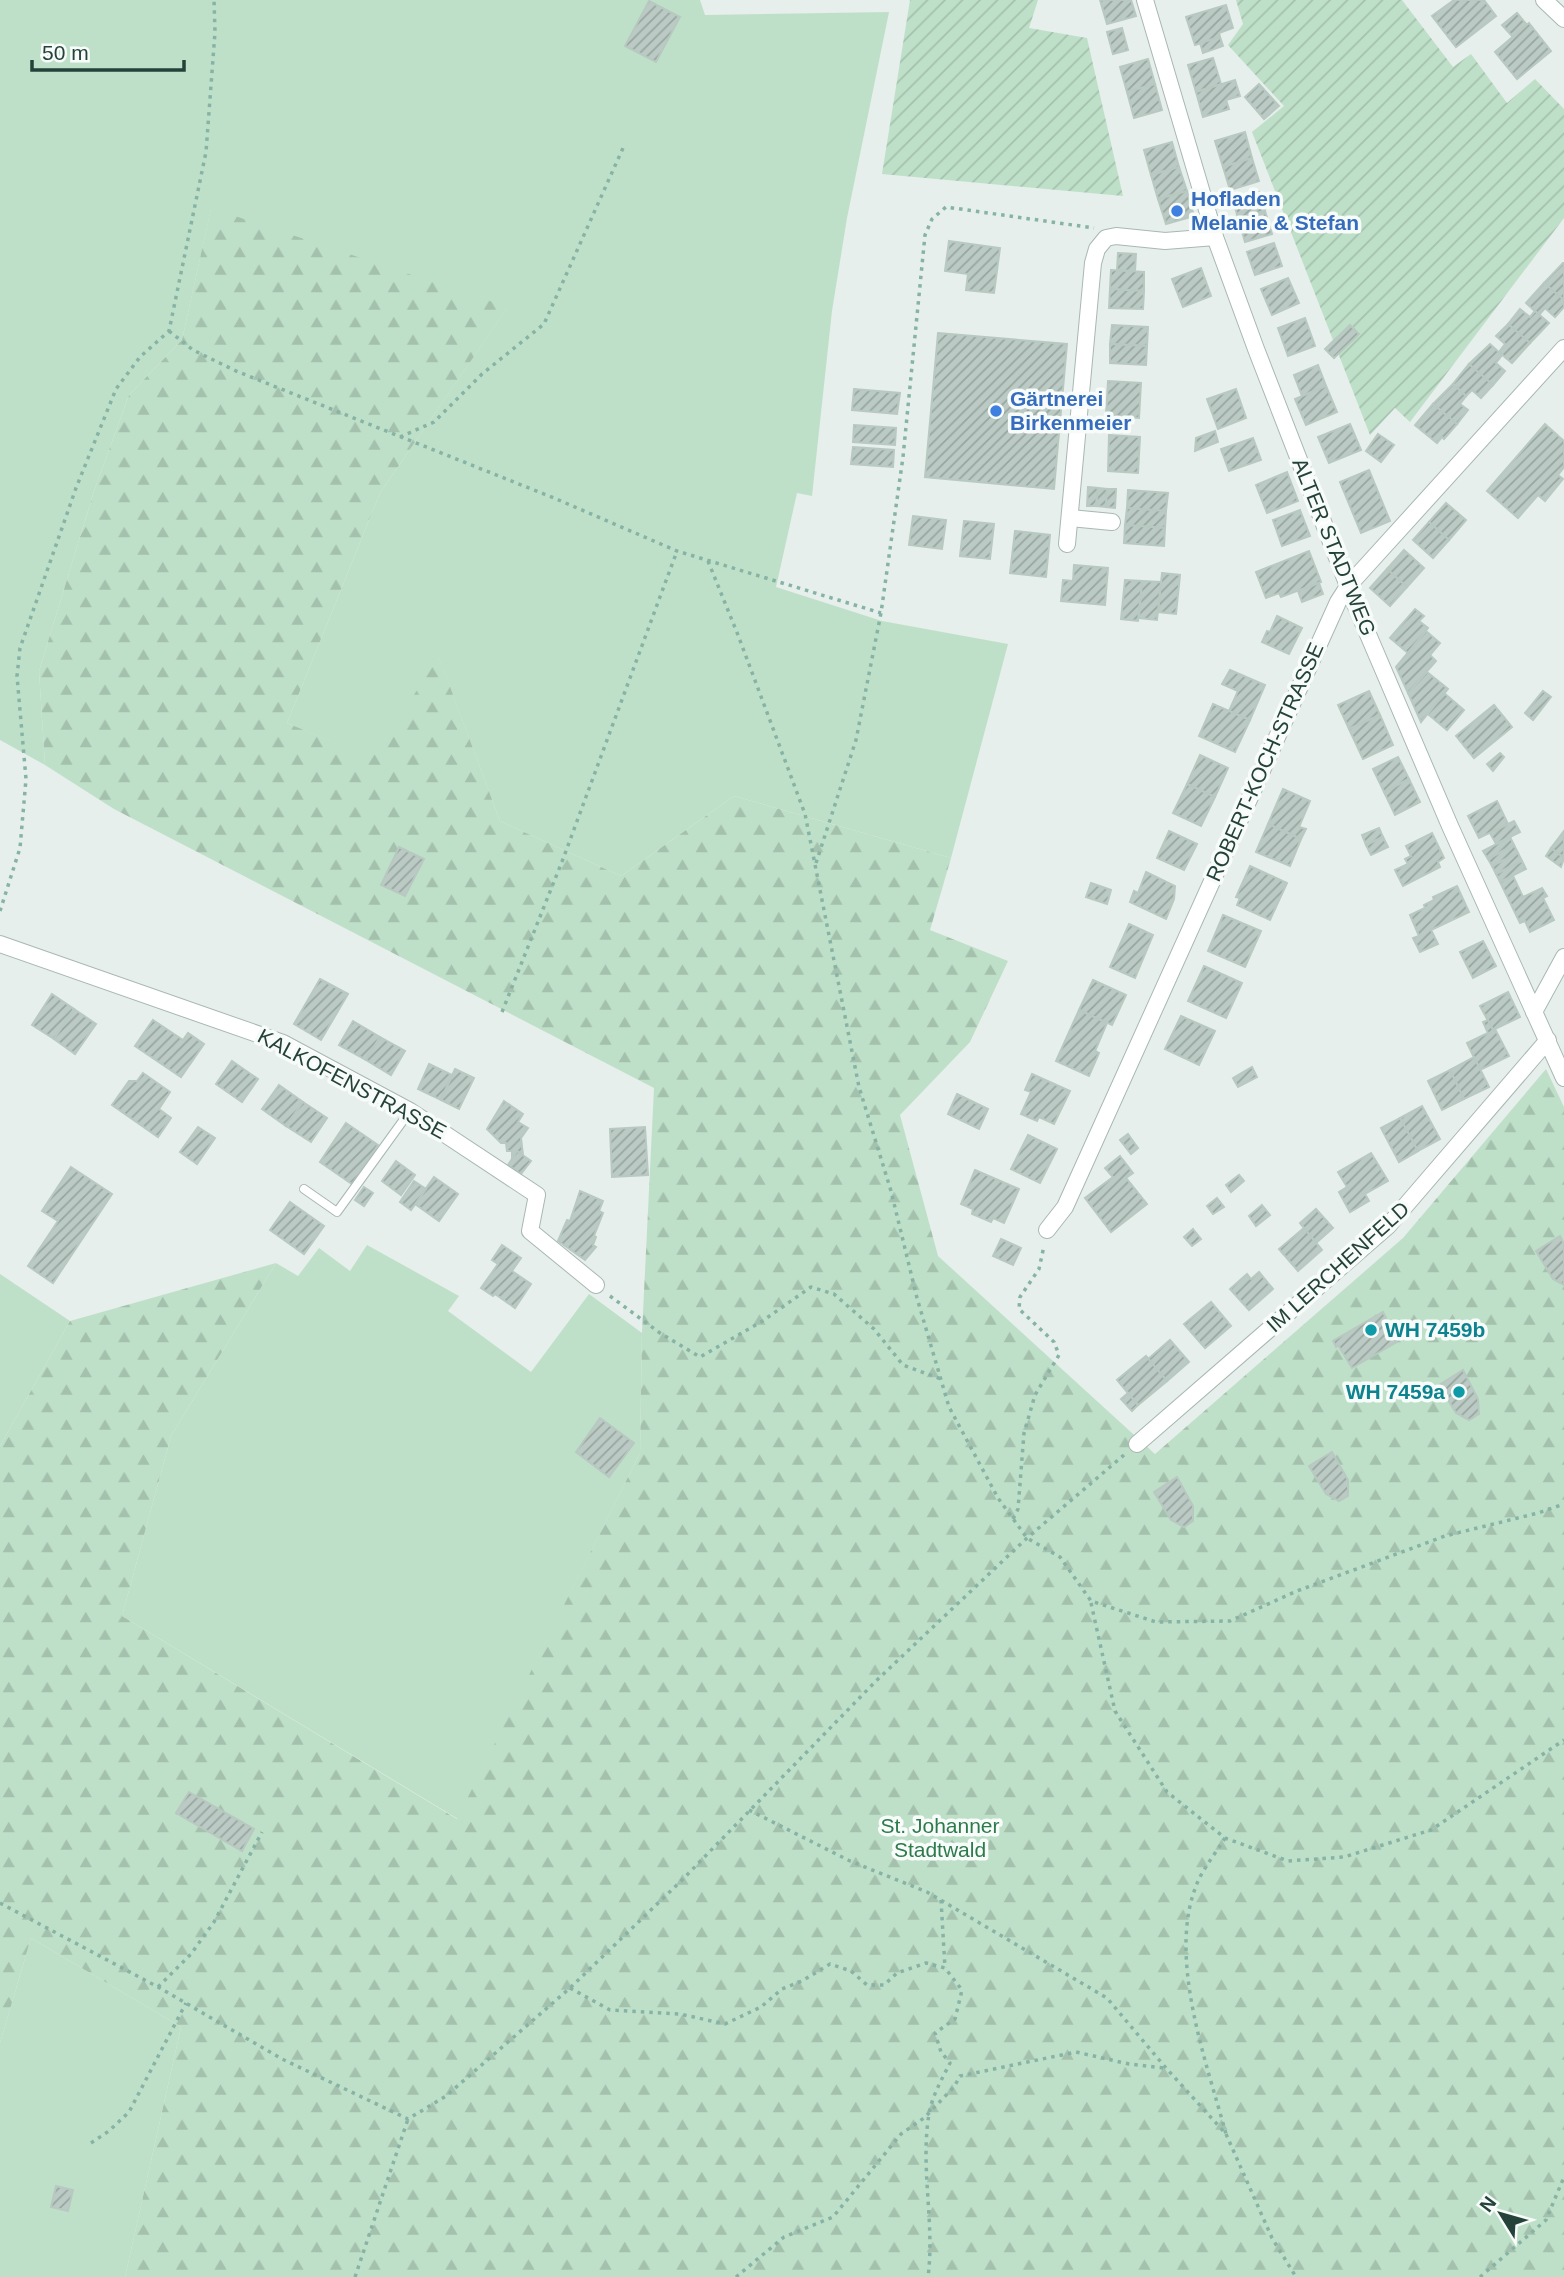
<svg xmlns="http://www.w3.org/2000/svg" width="1564" height="2277" viewBox="0 0 1564 2277" font-family="Arial,sans-serif">
	<style>
		.grass { fill: #bfe0c8 }
		.forest { fill: url(#forest-firs) }
		.garden { fill: url(#garden-furrows) }
		.building { fill: url(#building-hatch); stroke: #b8c9c2; stroke-width: 2 }
		.lines { fill: none; stroke-linecap: round; stroke-linejoin: round }
		.service-casing { stroke: #a8b8b2; stroke-width: 10 }
		.minor-casing { stroke: #a8b8b2; stroke-width: 18 }
		.path { stroke: #86b3a5; stroke-width: 3.5; stroke-dasharray: 3.5 5; stroke-linecap: butt }
		.service { stroke: #fff; stroke-width: 8 }
		.minor { stroke: #fff; stroke-width: 16 }
		.shop-dot { fill: #3f7fe0; stroke: #f7fbf9; stroke-width: 2.5 }
		.culture-dot { fill: #0f9aa8; stroke: #f7fbf9; stroke-width: 2.5 }
		.labels { text-anchor: middle; stroke-width: 7; stroke-linejoin: round; paint-order: stroke }
		.shop-label { font-size: 21px; font-weight: bold; fill: #366cbe; stroke: #f7fbf9; text-anchor: start }
		.street-label { font-size: 21px; fill: #24423a; stroke: #f7fbf9 }
		.culture-label { font-size: 21px; font-weight: bold; fill: #0d838f; stroke: #f7fbf9; text-anchor: start }
		.park-label { font-size: 21px; fill: #2d7a4b; stroke: #f7fbf9 }
	</style>
	<defs>
		<pattern id="forest-firs" width="22" height="20" patternUnits="userSpaceOnUse" patternTransform="scale(1.75)"><rect width="22" height="20" fill="#bfe0c8"/><path d="M5 1l3.5 6h-7zM16 11l3.5 6h-7z" fill="#a4c1ad"/></pattern>
		<pattern id="garden-furrows" width="10" height="10" patternUnits="userSpaceOnUse" patternTransform="scale(1.75)"><rect width="10" height="10" fill="#bfe0c8"/><path d="M-1 1l2-2M0 10L10 0M9 11l2-2" fill="none" stroke="#a4c1ad"/></pattern>
		<pattern id="building-hatch" width="6" height="6" patternUnits="userSpaceOnUse" patternTransform="scale(1.75)"><rect width="6" height="6" fill="#bbcac4"/><path d="M-1 1l2-2M0 6l6-6M5 7l2-2" fill="none" stroke="#98a6a0"/></pattern>
	</defs>
	<rect width="100%" height="100%" fill="#e6efeb"/>
	<!-- grass -->
	<g class="grass">
		<polygon points="0,0 700,0 705,15 889,12 847,218 832,311 812,496 797,493 776,587 882,621 1008,644 951,858 734,796 621,876 500,821 439,658 372,759 287,723 380,493 507,308 211,209 182,340 129,395 94,491 39,671 45,765 0,740"/>
		<polygon points="367,1245 459,1296 448,1311 531,1372 589,1294 642,1333 640,1453 458,1819 122,1616 171,1436 276,1263 298,1276 319,1248 350,1271"/>
		<polygon points="0,1274 70,1321 0,1446"/>
		<polygon points="31,1938 181,2027 125,2277 0,2277 0,2043"/>
	</g>
	<!-- forest -->
	<polygon class="forest" points="211,208 508,307 380,493 287,723 372,758 439,657 500,821 621,876 734,796 951,858 930,930 1008,961 970,1042 900,1115 938,1256 1155,1454 1403,1238 1546,1069 1564,1107 1564,2277 125,2277 181,2027 31,1938 0,2043 0,1446 70,1321 276,1263 171,1436 122,1616 457,1819 640,1453 642,1333 654,1088 114,809 45,765 39,671 94,491 129,395 182,340"/>
	<!-- garden -->
	<g class="garden">
		<polygon points="910,0 1038,0 1029,28 1087,38 1123,196 882,174"/>
		<polygon points="1236,0 1402,0 1453,67 1471,54 1507,103 1535,79 1564,109 1564,218 1410,422 1395,408 1370,435 1252,132 1284,106 1228,45 1243,24"/>
	</g>
	<!-- building -->
	<g class="building">
		<polygon points="1100,0 1131,0 1136,16 1107,24"/>
		<polygon points="1454,0 1484,0 1496,16 1456,47 1432,16"/>
		<polygon points="649,1 680,17 656,62 625,46"/>
		<polygon points="1226,5 1233,28 1219,33 1220,37 1195,45 1186,17"/>
		<polygon points="1517,13 1527,25 1513,37 1502,25"/>
		<polygon points="1529,23 1551,51 1517,79 1495,52"/>
		<polygon points="1122,28 1128,50 1113,54 1107,32"/>
		<polygon points="1220,37 1223,46 1203,53 1200,43"/>
		<polygon points="1213,58 1221,84 1196,92 1188,65"/>
		<polygon points="1148,59 1155,84 1127,92 1120,67"/>
		<polygon points="1235,80 1240,96 1226,100 1229,109 1203,117 1196,92"/>
		<polygon points="1155,84 1162,110 1134,118 1127,92"/>
		<polygon points="1259,84 1279,106 1264,119 1245,97"/>
		<polygon points="1245,132 1252,158 1223,167 1215,141"/>
		<polygon points="1172,142 1179,167 1151,175 1144,150"/>
		<polygon points="1252,158 1259,181 1230,190 1223,167"/>
		<polygon points="1179,167 1187,191 1158,199 1151,175"/>
		<polygon points="1187,191 1194,216 1166,224 1158,199"/>
		<polygon points="1259,192 1265,211 1238,218 1233,200"/>
		<polygon points="1265,211 1272,234 1245,242 1238,218"/>
		<polygon points="949,241 1000,248 994,293 966,290 968,274 945,271"/>
		<polygon points="1274,243 1282,266 1255,275 1247,252"/>
		<polygon points="1118,253 1136,254 1135,271 1117,270"/>
		<polygon points="1563,263 1564,263 1564,300 1544,283"/>
		<polygon points="1201,268 1211,296 1183,307 1172,279"/>
		<polygon points="1111,270 1144,272 1144,291 1110,289"/>
		<polygon points="1288,278 1299,303 1272,315 1261,289"/>
		<polygon points="1544,283 1564,300 1564,307 1555,317 1545,308 1539,315 1526,303"/>
		<polygon points="1110,289 1144,291 1143,309 1109,308"/>
		<polygon points="1520,309 1530,317 1535,311 1549,323 1530,343 1508,324"/>
		<polygon points="1305,318 1315,346 1288,356 1278,328"/>
		<polygon points="1508,324 1530,343 1512,363 1499,352 1505,344 1496,336"/>
		<polygon points="1112,325 1148,327 1147,346 1110,344"/>
		<polygon points="1350,325 1359,334 1334,358 1325,349"/>
		<polygon points="938,333 1067,344 1054,489 925,477"/>
		<polygon points="1110,344 1147,346 1146,365 1110,363"/>
		<polygon points="1490,344 1502,355 1496,363 1505,371 1493,385 1469,364"/>
		<polygon points="1469,364 1493,385 1481,398 1472,390 1466,396 1453,384"/>
		<polygon points="1318,365 1326,386 1302,396 1294,375"/>
		<polygon points="1108,381 1141,383 1139,418 1106,416"/>
		<polygon points="1453,384 1466,396 1460,404 1468,410 1457,424 1433,404"/>
		<polygon points="1326,386 1337,412 1306,425 1295,399"/>
		<polygon points="854,389 900,393 897,414 852,410"/>
		<polygon points="1236,389 1246,418 1218,429 1207,399"/>
		<polygon points="1433,404 1457,424 1444,439 1442,437 1437,443 1415,425"/>
		<polygon points="1350,424 1361,450 1329,463 1318,437"/>
		<polygon points="1545,424 1564,441 1564,467 1558,475 1563,479 1545,501 1538,495 1518,518 1487,491"/>
		<polygon points="854,425 896,428 895,445 853,442"/>
		<polygon points="1215,431 1218,442 1195,451 1196,438"/>
		<polygon points="1378,434 1394,445 1381,462 1366,451"/>
		<polygon points="1109,435 1140,437 1138,473 1108,471"/>
		<polygon points="1253,438 1261,460 1229,471 1221,449"/>
		<polygon points="853,447 894,450 893,467 851,464"/>
		<polygon points="1369,470 1390,521 1361,533 1340,482"/>
		<polygon points="1287,472 1298,501 1267,513 1256,485"/>
		<polygon points="1088,487 1098,488 1096,506 1087,506"/>
		<polygon points="1098,488 1107,489 1106,507 1096,506"/>
		<polygon points="1107,489 1116,489 1115,508 1106,507"/>
		<polygon points="1128,490 1168,493 1166,511 1127,508"/>
		<polygon points="1446,503 1466,520 1449,540 1429,522"/>
		<polygon points="1127,508 1166,511 1165,528 1125,525"/>
		<polygon points="1300,510 1310,536 1282,546 1273,520"/>
		<polygon points="913,516 946,520 942,549 909,545"/>
		<polygon points="964,521 994,524 990,559 960,556"/>
		<polygon points="1429,522 1449,540 1433,558 1413,540"/>
		<polygon points="1125,525 1165,528 1164,546 1124,543"/>
		<polygon points="1015,531 1050,535 1046,577 1010,573"/>
		<polygon points="1404,550 1424,568 1407,587 1387,569"/>
		<polygon points="1309,551 1321,582 1281,597 1279,593 1266,598 1256,572"/>
		<polygon points="1074,565 1108,568 1105,605 1061,601 1063,580 1073,581"/>
		<polygon points="1387,569 1407,587 1390,606 1370,588"/>
		<polygon points="1162,573 1180,575 1176,614 1158,612"/>
		<polygon points="1125,580 1142,581 1138,621 1121,619"/>
		<polygon points="1142,581 1161,582 1157,620 1139,618"/>
		<polygon points="1319,583 1323,594 1302,602 1298,591"/>
		<polygon points="1415,609 1424,616 1419,621 1428,628 1408,653 1390,638"/>
		<polygon points="1277,616 1302,628 1289,654 1262,642 1267,631 1270,632"/>
		<polygon points="1426,631 1440,643 1430,655 1436,661 1408,693 1396,667"/>
		<polygon points="1230,670 1265,685 1250,720 1229,711 1238,691 1222,684"/>
		<polygon points="1427,672 1448,689 1421,722 1408,693"/>
		<polygon points="1369,691 1380,715 1349,729 1338,705"/>
		<polygon points="1543,691 1551,697 1533,720 1525,713"/>
		<polygon points="1444,693 1464,710 1447,730 1428,714"/>
		<polygon points="1213,704 1250,720 1235,752 1199,736"/>
		<polygon points="1494,705 1512,727 1474,758 1456,736"/>
		<polygon points="1380,715 1393,745 1363,759 1349,729"/>
		<polygon points="1500,753 1504,757 1493,771 1487,764"/>
		<polygon points="1200,755 1228,768 1215,797 1187,784"/>
		<polygon points="1398,757 1409,779 1384,792 1373,769"/>
		<polygon points="1409,779 1420,802 1395,815 1384,792"/>
		<polygon points="1187,784 1215,797 1201,826 1173,813"/>
		<polygon points="1283,789 1310,801 1299,827 1306,829 1301,839 1268,824"/>
		<polygon points="1497,801 1508,824 1479,838 1468,816"/>
		<polygon points="1514,821 1520,832 1496,844 1490,833"/>
		<polygon points="1268,824 1301,839 1290,866 1256,852"/>
		<polygon points="1379,828 1383,837 1366,845 1362,835"/>
		<polygon points="1169,831 1197,844 1184,870 1157,858"/>
		<polygon points="1564,831 1564,858 1551,848"/>
		<polygon points="1432,833 1444,858 1438,862 1440,867 1403,886 1395,870 1408,864 1405,859 1411,856 1406,846"/>
		<polygon points="1383,837 1388,847 1371,855 1366,845"/>
		<polygon points="1510,837 1514,845 1488,859 1483,851"/>
		<polygon points="1514,845 1518,853 1492,866 1488,859"/>
		<polygon points="399,847 424,859 405,896 381,885"/>
		<polygon points="1551,848 1564,858 1561,867 1546,856"/>
		<polygon points="1518,853 1522,861 1496,874 1492,866"/>
		<polygon points="1522,861 1526,869 1500,882 1496,874"/>
		<polygon points="1250,866 1287,883 1270,920 1237,905 1240,898 1236,897"/>
		<polygon points="1146,872 1175,886 1174,899 1166,919 1130,902 1134,891 1138,893"/>
		<polygon points="1513,876 1523,897 1542,888 1547,896 1543,898 1554,920 1530,932 1525,921 1520,923 1500,882"/>
		<polygon points="1091,883 1111,890 1107,904 1086,897"/>
		<polygon points="1457,886 1469,912 1431,930 1438,944 1420,952 1413,938 1419,936 1410,915 1425,908 1424,905 1434,900 1433,897"/>
		<polygon points="1223,915 1261,931 1245,967 1208,951"/>
		<polygon points="1129,924 1153,935 1135,978 1110,967"/>
		<polygon points="1483,941 1496,966 1473,978 1460,952"/>
		<polygon points="1204,966 1242,983 1226,1018 1188,1001"/>
		<polygon points="320,979 348,994 321,1040 294,1024"/>
		<polygon points="1093,980 1126,995 1112,1025 1079,1010"/>
		<polygon points="1508,992 1520,1017 1493,1030 1480,1006"/>
		<polygon points="52,994 74,1009 54,1039 32,1025"/>
		<polygon points="74,1009 96,1024 75,1054 54,1039"/>
		<polygon points="1079,1010 1107,1023 1095,1051 1099,1053 1089,1076 1056,1061"/>
		<polygon points="1181,1016 1215,1031 1199,1065 1165,1049"/>
		<polygon points="153,1020 183,1040 188,1033 204,1044 181,1077 135,1046"/>
		<polygon points="1488,1020 1493,1030 1495,1029 1509,1056 1480,1070 1467,1043 1488,1033 1483,1022"/>
		<polygon points="353,1021 380,1037 366,1060 339,1045"/>
		<polygon points="380,1037 405,1051 391,1075 366,1060"/>
		<polygon points="1474,1057 1489,1087 1464,1099 1450,1070"/>
		<polygon points="232,1061 258,1079 242,1102 216,1084"/>
		<polygon points="429,1064 452,1075 441,1100 418,1089"/>
		<polygon points="1252,1067 1257,1077 1238,1087 1233,1078"/>
		<polygon points="455,1069 474,1078 459,1109 441,1100"/>
		<polygon points="1450,1070 1464,1099 1442,1110 1428,1081"/>
		<polygon points="143,1073 170,1092 159,1109 171,1118 158,1137 112,1105 129,1081 137,1081"/>
		<polygon points="1032,1074 1070,1091 1054,1124 1039,1117 1037,1121 1021,1114 1031,1092 1025,1090"/>
		<polygon points="279,1085 303,1102 286,1126 262,1109"/>
		<polygon points="957,1094 988,1109 979,1129 948,1114"/>
		<polygon points="504,1101 523,1114 518,1122 528,1128 521,1138 523,1155 517,1151 512,1158 512,1151 507,1151 506,1143 501,1143 487,1129"/>
		<polygon points="303,1102 327,1118 311,1142 286,1126"/>
		<polygon points="1422,1106 1440,1139 1418,1151 1400,1118"/>
		<polygon points="1400,1118 1418,1151 1399,1162 1381,1128"/>
		<polygon points="346,1123 378,1145 352,1184 320,1162"/>
		<polygon points="198,1127 215,1138 197,1164 180,1152"/>
		<polygon points="645,1127 648,1175 612,1177 610,1129"/>
		<polygon points="1128,1134 1138,1148 1131,1154 1120,1140"/>
		<polygon points="1028,1135 1057,1149 1040,1183 1011,1169"/>
		<polygon points="517,1151 531,1161 521,1174 508,1165"/>
		<polygon points="1371,1153 1388,1181 1365,1194 1369,1201 1350,1212 1339,1192 1347,1187 1338,1172"/>
		<polygon points="1120,1156 1133,1173 1126,1178 1147,1204 1111,1232 1085,1198 1113,1177 1105,1168"/>
		<polygon points="396,1161 415,1175 401,1195 382,1181"/>
		<polygon points="71,1167 112,1194 53,1283 28,1266 58,1221 42,1211"/>
		<polygon points="975,1170 1019,1189 1004,1223 993,1218 991,1222 972,1214 973,1209 961,1204"/>
		<polygon points="1239,1175 1244,1181 1231,1192 1226,1185"/>
		<polygon points="434,1177 458,1194 439,1221 415,1204"/>
		<polygon points="414,1181 426,1189 411,1210 400,1202"/>
		<polygon points="364,1187 373,1193 364,1206 355,1200"/>
		<polygon points="580,1191 603,1201 599,1211 603,1213 594,1236 596,1237 593,1245 596,1247 585,1260 558,1241 567,1220 570,1221"/>
		<polygon points="1217,1198 1224,1207 1213,1214 1207,1206"/>
		<polygon points="290,1202 324,1226 304,1254 270,1230"/>
		<polygon points="1262,1205 1270,1215 1256,1226 1249,1216"/>
		<polygon points="1316,1209 1333,1228 1316,1243 1300,1223"/>
		<polygon points="1304,1228 1322,1250 1298,1271 1279,1249"/>
		<polygon points="1193,1229 1201,1239 1192,1246 1184,1237"/>
		<polygon points="1560,1236 1564,1244 1564,1285 1553,1279 1536,1251"/>
		<polygon points="1001,1239 1021,1248 1013,1265 993,1256"/>
		<polygon points="502,1245 521,1258 512,1271 531,1284 515,1308 495,1294 493,1296 481,1288 498,1264 492,1260"/>
		<polygon points="1259,1272 1273,1289 1249,1310 1230,1289 1247,1274 1251,1279"/>
		<polygon points="1211,1302 1231,1326 1205,1348 1184,1324"/>
		<polygon points="1383,1312 1386,1318 1383,1319 1397,1342 1352,1368 1338,1345 1336,1347 1333,1341"/>
		<polygon points="1170,1340 1189,1362 1167,1381 1148,1359"/>
		<polygon points="1146,1356 1167,1381 1138,1405 1117,1380"/>
		<polygon points="1463,1370 1478,1399 1479,1414 1469,1420 1456,1413 1439,1385"/>
		<polygon points="1128,1393 1138,1405 1132,1411 1121,1399"/>
		<polygon points="600,1418 634,1443 609,1477 576,1452"/>
		<polygon points="1332,1452 1348,1480 1348,1496 1339,1501 1326,1494 1309,1466"/>
		<polygon points="1177,1477 1193,1506 1193,1521 1184,1527 1171,1520 1154,1492"/>
		<polygon points="189,1792 254,1829 242,1851 176,1813"/>
		<polygon points="56,2186 73,2190 68,2211 51,2207"/>
	</g>
	<g class="lines">
		<!-- service casing -->
		<g class="service-casing">
			<polyline id="service" points="304,1189 337,1212 410,1111"/>
		</g>
		<!-- minor casing -->
		<g class="minor-casing">
			<g id="minor">
				<polyline points="1145,0 1215,237 1256,349 1355,604 1450,826 1564,1078"/>
				<polyline points="1544,0 1564,19"/>
				<polyline points="1070,518 1112,522"/>
				<polyline points="1067,544 1093,263 1097,249 1106,238 1116,236 1165,241 1215,237"/>
				<polyline points="0,944 283,1043 410,1111 537,1195 530,1231 596,1285"/>
				<polyline points="1534,1012 1564,957"/>
				<polyline points="1047,1230 1065,1207 1338,602 1349,585 1564,348"/>
				<polyline points="1137,1444 1388,1226 1548,1040"/>
			</g>
		</g>
		<!-- path -->
		<g class="path">
			<polyline points="169,331 193,350 236,371 554,498 677,551 881,613"/>
			<polyline points="400,437 434,422 482,374 544,324 623,148"/>
			<polyline points="708,561 738,635 805,814 859,1087 891,1191 917,1298 949,1407 998,1498 1027,1538 1060,1557 1091,1601 1156,1622 1230,1621 1297,1591 1445,1536 1538,1513 1564,1504"/>
			<polyline points="816,863 856,740 881,613 903,457 925,235 932,219 946,207 1094,228"/>
			<polyline points="0,911 20,848 26,779 17,676 20,648 76,488 116,389 140,357 169,331 206,152 215,32 214,0"/>
			<polyline points="502,1012 563,859 677,551"/>
			<polyline points="610,1296 660,1333 700,1357 761,1322 811,1287 834,1294 874,1329 903,1365 941,1379"/>
			<polyline points="1013,1519 1018,1509 1024,1433 1035,1395 1059,1355 1054,1342 1019,1309 1020,1297 1039,1269 1044,1246"/>
			<polyline points="1091,1603 1115,1711 1167,1792 1225,1838 1288,1861 1344,1857 1431,1830 1564,1740"/>
			<path d="M749,1810L850,1861L927,1892L1107,1998L1166,2068L1226,2134C1206,2060 1165,1952 1199,1879C1206,1865 1217,1851 1225,1838"/>
			<polyline points="941,1900 945,1968"/>
			<polyline points="0,1903 158,1987 282,2059 408,2119 446,2096 570,1988 682,1880 876,1681 1027,1538 1124,1455"/>
			<polyline points="158,1987 191,1954 214,1922 262,1832"/>
			<path d="M570,1988L610,2010L680,2014L725,2024L761,2007L782,1989L802,1981L830,1964L851,1971L867,1985H884L897,1973L926,1963L945,1968L962,1990L955,2019L935,2033L941,2052L950,2063C942,2079 932,2096 929,2114C920,2168 935,2223 928,2277"/>
			<polyline points="1226,2134 1272,2238 1296,2277"/>
			<polyline points="91,2143 109,2131 129,2112 186,2003"/>
			<polyline points="355,2277 408,2119"/>
			<polyline points="736,2277 784,2237 833,2217 901,2134 924,2118 954,2087 960,2076 1076,2052 1129,2064 1164,2068"/>
			<polyline points="1480,2277 1546,2220 1564,2177"/>
		</g>
		<!-- service -->
		<use href="#service" class="service"/>
		<!-- minor -->
		<use href="#minor" class="minor"/>
	</g>
	<!-- markers -->
	<g class="shop-dot">
		<circle cx="1177" cy="211" r="7"/>
		<circle cx="996" cy="411" r="7"/>
	</g>
	<g class="culture-dot">
		<circle cx="1371" cy="1330" r="7"/>
		<circle cx="1459" cy="1392" r="7"/>
	</g>
	<g class="labels">
		<!-- shop labels -->
		<g class="shop-label">
			<text x="1191" y="206">Hofladen<tspan x="1191" dy="24">Melanie &amp; Stefan</tspan></text>
			<text x="1010" y="406">Gärtnerei<tspan x="1010" dy="24">Birkenmeier</tspan></text>
		</g>
		<!-- street labels -->
		<g class="street-label">
			<text transform="translate(1334 547) rotate(68)" y="7">ALTER STADTWEG</text>
			<text transform="translate(1265 762) rotate(-66)" y="7">ROBERT-KOCH-STRASSE</text>
			<text transform="translate(352 1084) rotate(28)" y="7">KALKOFENSTRASSE</text>
			<text transform="translate(1338 1267) rotate(-42)" y="7">IM LERCHENFELD</text>
		</g>
		<!-- culture labels -->
		<g class="culture-label">
			<text x="1385" y="1337">WH 7459b</text>
			<text x="1445" y="1399" text-anchor="end">WH 7459a</text>
		</g>
		<!-- park labels -->
		<g class="park-label">
			<text x="940" y="1833">St. Johanner<tspan x="940" dy="24">Stadtwald</tspan></text>
		</g>
	</g>
	<!-- north arrow -->
	<g transform="translate(1501 2214) rotate(307)" stroke="#f7fbf9" stroke-width="5" paint-order="stroke">
	<path d="M0-5L12 26L0 18L-12 26Z" fill="#24423a"/>
	<text y="-10" font-size="19" font-weight="bold" text-anchor="middle" fill="#24423a">N</text>
	</g>
	<!-- scale -->
	<path d="M32 60v10h152v-10" fill="none" stroke="#24423a" stroke-width="3.5"/>
	<text x="42" y="60" font-size="21" fill="#24423a" stroke="#f7fbf9" stroke-width="5" paint-order="stroke">50 m</text>
</svg>
